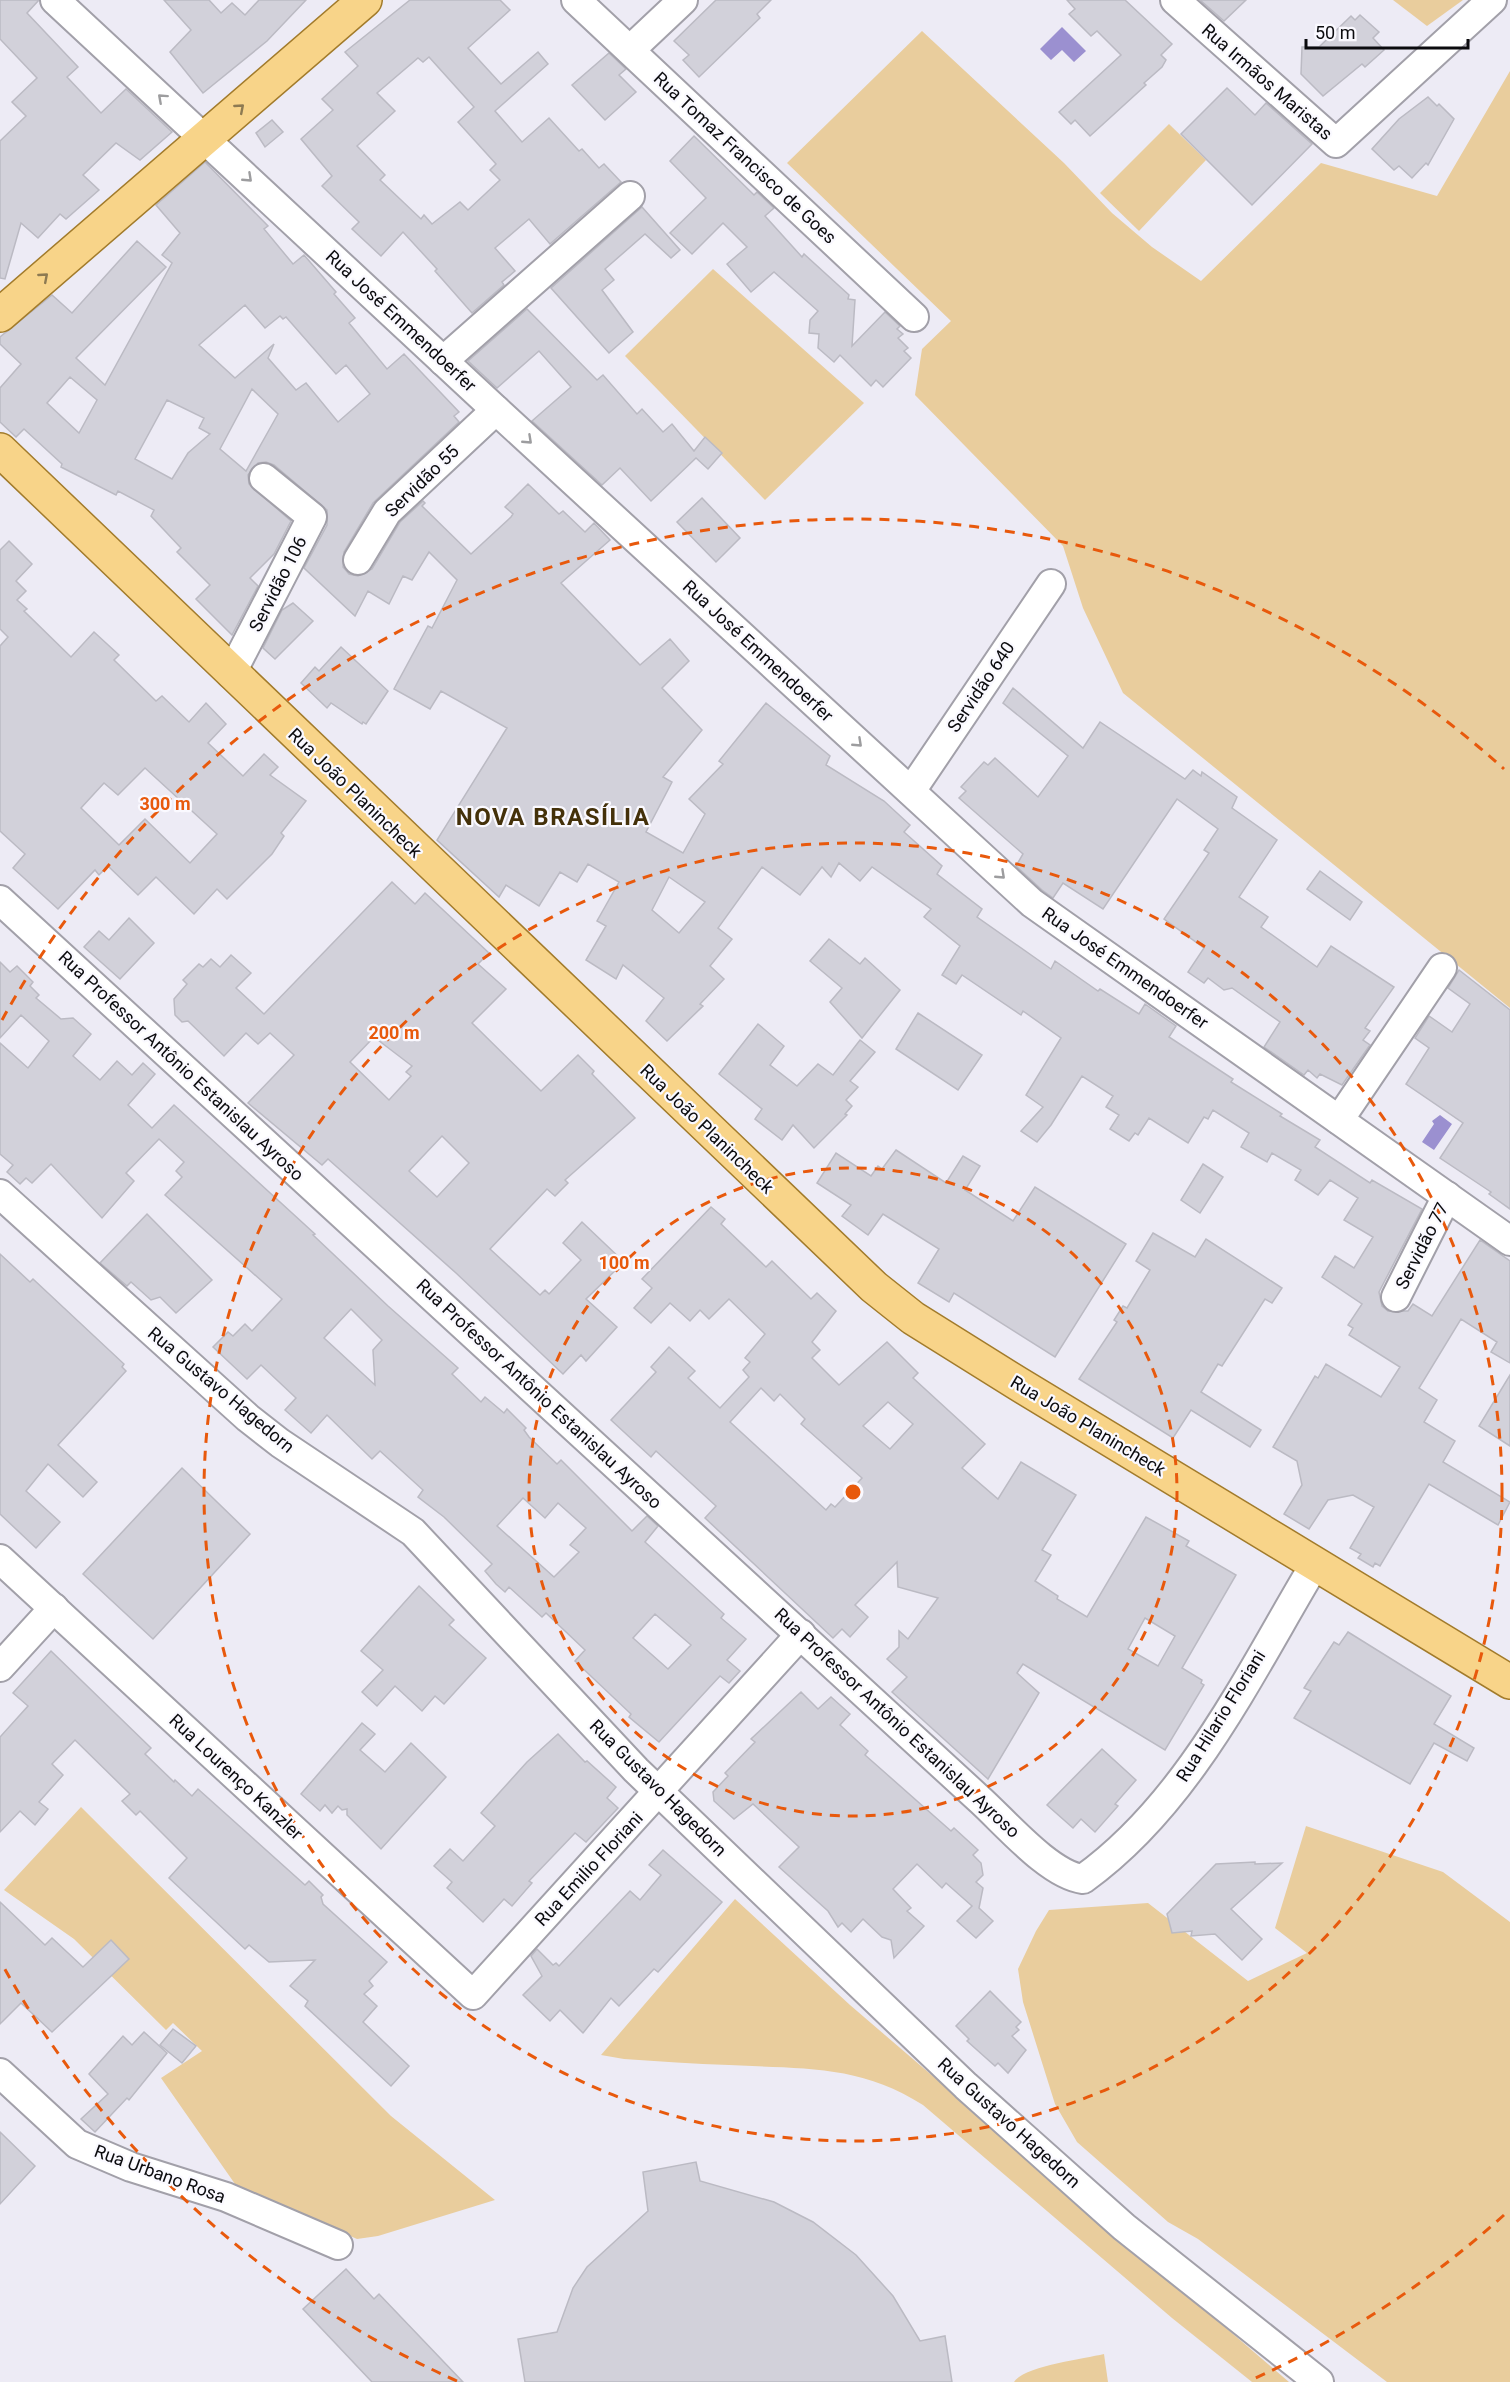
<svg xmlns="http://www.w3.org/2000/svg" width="1510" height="2382" viewBox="0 0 1510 2382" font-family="Roboto,sans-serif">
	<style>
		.green { fill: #e9cd9d }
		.water { fill: #9b90d0 }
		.building { fill: #d2d1da; stroke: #bbbac3; stroke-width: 1.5; fill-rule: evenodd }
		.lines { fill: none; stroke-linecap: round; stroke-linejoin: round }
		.minor-casing { stroke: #a2a0a9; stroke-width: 32 }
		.major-casing { stroke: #a27b2b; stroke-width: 36 }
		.minor { stroke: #fff; stroke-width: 28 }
		.major { stroke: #f8d489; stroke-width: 33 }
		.oneway { stroke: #9d9d9f }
		.oneway2 { stroke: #8d7a52 }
		.ring { fill: none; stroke: #e8590c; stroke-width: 3; stroke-dasharray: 10 8 }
		.labels { text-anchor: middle; stroke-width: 4.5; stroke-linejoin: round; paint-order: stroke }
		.street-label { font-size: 18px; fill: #0b0b0e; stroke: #faf9ff }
		.district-label { font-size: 24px; font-weight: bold; letter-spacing: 1.5px; fill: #44310a; stroke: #faf9ff }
		.centre { fill: #e8590c; stroke: #faf9ff; stroke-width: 3 }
		.ring-label { font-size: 18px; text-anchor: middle; font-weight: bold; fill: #e8590c; stroke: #faf9ff; stroke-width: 4.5; stroke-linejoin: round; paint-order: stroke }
	</style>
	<rect width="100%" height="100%" fill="#edebf5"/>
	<!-- green -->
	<g class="green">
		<polygon points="1393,0 1463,0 1427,26"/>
		<polygon points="922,31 1064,163 1112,213 1152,247 1201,281 1321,163 1437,196 1510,71 1510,1008 1123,693 1083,608 1063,546 915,395 922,349 951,321 787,163"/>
		<polygon points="1169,124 1206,160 1139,231 1100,193"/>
		<polygon points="713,269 864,403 765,500 625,356"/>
		<polygon points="81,1807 391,2116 495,2200 378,2236 357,2239 235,2184 161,2078 202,2051 173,2023 166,2030 74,1939 4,1890"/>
		<polygon points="1306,1826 1443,1872 1510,1922 1510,2382 1387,2382 1198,2239 1168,2222 1077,2142 1055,2104 1023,2002 1018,1969 1036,1931 1049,1910 1148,1903 1248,1981 1307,1953 1275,1928"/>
		<path d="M735,1899L850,2005L1289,2382H1252L1172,2318L923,2105C859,2064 802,2069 729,2065C694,2064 659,2061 624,2059L601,2055Z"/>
		<path d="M1104,2354L1108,2382H1014C1024,2366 1083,2359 1104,2354Z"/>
	</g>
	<!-- water -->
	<g class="water">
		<polygon points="1062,27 1086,51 1074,62 1062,50 1051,60 1040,49"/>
		<polygon points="1440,1115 1452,1124 1434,1150 1422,1142 1434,1124 1432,1121"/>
	</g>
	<!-- building -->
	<g class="building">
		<polygon points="0,0 39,0 27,13 78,67 67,77 101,113 126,89 172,132 140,160 116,143 83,175 99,190 66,219 60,214 38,238 21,223 5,279 0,278 0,141 26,116 12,102 37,78 0,39"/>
		<polygon points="164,0 209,0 221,13 232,3 245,15 259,0 306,0 267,41 203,93 170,52 191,30"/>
		<path d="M410,0H500L510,10L468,48L501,84L538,52L548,64L495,111L522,142L549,118L579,151L582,149L599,168L604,164L621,182L550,244L529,219L495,248L515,271L502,282L504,285L472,313L435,271L437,269L403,232L381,256L352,229L359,222L322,186L332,176L301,139L333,110L322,99L358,66L345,52ZM429,57L474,107L458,122L496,164L490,170L500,180L468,210L460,202L432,224L424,215L421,219L380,180L385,175L357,146L395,111L377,93L418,58L423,62Z"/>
		<polygon points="716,0 771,0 757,14 760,18 699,77 683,60 689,55 674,41"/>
		<polygon points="1067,0 1125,0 1172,44 1161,55 1166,60 1162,67 1144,83 1146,85 1090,136 1075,120 1071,124 1059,112 1121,55 1097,31 1091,36 1069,14 1075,9"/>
		<polygon points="1200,0 1246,0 1224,21"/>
		<polygon points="1360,15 1379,32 1373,38 1384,50 1365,67 1362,64 1323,96 1301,74 1302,47 1319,47 1351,16 1355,20"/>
		<polygon points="609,53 626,69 619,75 636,92 605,120 572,85"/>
		<polygon points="1227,88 1255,115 1266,103 1312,144 1252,205 1181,134"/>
		<polygon points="1428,97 1437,106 1439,104 1454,119 1428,165 1426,163 1412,178 1399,166 1394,170 1372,149 1399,119"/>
		<polygon points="272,120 283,132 265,147 256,133"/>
		<polygon points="694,136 754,195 757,192 774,208 765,216 802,257 804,254 849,295 848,299 855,300 852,346 885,312 900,326 897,329 903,334 898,338 908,348 904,351 911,358 883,387 876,380 871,386 840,355 834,362 818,348 819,334 809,333 810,320 818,311 774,272 751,292 727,264 747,247 723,223 692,254 670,233 706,198 670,161"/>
		<path d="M205,162L268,226L264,229L293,264L304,255L336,292L334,294L355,318L349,323L387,369L404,354L459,412L454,416L459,422L373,503L344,552L343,567L349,574L358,576L372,569L400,522L423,501L425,503L422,506L471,554L511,517L513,514L505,507L528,484L559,514L563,511L585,532L594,523L610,540L561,583L640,665L670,639L689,661L662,688L702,730L663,777L672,782L646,832L683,853L705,814L689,799L723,764L719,761L766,703L830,756L826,765L884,801L910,825L904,832L942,866L937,874L982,909L977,917L1051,969L1055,961L1098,991L1100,989L1139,1014L1145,1004L1176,1026L1169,1037L1233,1079L1231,1082L1282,1114L1280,1116L1320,1140L1315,1147L1370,1183L1372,1180L1422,1209L1379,1292L1382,1306L1388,1311H1408L1413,1304L1432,1316L1480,1240L1510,1261V1363L1491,1352L1497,1342L1461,1319L1419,1388L1437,1400L1424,1422L1455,1441L1443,1462L1510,1502L1498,1525L1429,1484L1380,1566L1375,1563L1373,1567L1358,1558L1361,1554L1350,1548L1374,1507L1353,1495L1328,1500L1309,1529L1284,1514L1302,1485L1297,1461L1273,1447L1315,1376L1318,1378L1326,1364L1381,1397L1400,1367L1349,1335L1353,1328L1348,1325L1362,1304L1322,1277L1335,1256L1354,1268L1373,1237L1344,1220L1358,1198L1330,1180L1318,1195L1295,1180L1301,1170L1272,1153L1267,1162L1241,1147L1249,1133L1213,1110L1208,1119L1204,1117L1188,1143L1149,1118L1138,1135L1135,1133L1129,1141L1110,1129L1119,1115L1106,1107L1113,1096L1082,1076L1051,1125L1037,1142L1021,1131L1043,1107L1026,1095L1061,1038L1023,1011L1021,1015L962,975L956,984L942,975L960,946L924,917L931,909L872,867L860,881L839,863L831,877L822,867L800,895L762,867L718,928L732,939L710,966L724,979L700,1004L703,1006L667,1041L646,1021L664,998L623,965L616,979L586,960L606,926L597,921L619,882L588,864L577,882L560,872L539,906L506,885L499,897L437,840L507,728L441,691L430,709L394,689L428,626L432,628L457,580L429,552L412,580L403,576L389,604L368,591L355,616L304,568L327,525V510L274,465L266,462L258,463L248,475L249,484L291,521L274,554L250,578L258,586L232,635L196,599L210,585L177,552L181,548L151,516L154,510L118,491L116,495L61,467L62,464L24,429L16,437L0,422V388L21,364L0,344V337L52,295L72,313L137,241L166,267L76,358L105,385L172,263L162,255L180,233L156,205ZM245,305L265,328L280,316L283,319L286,317L336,374L346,365L370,394L338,422L306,383L296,390L268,358L274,344L235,378L199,345ZM70,377L97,400L79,433L47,403ZM252,389L278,414L246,471L220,449ZM167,400L204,418L199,428L210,434L188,453L172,479L135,459ZM669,877L705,902L679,933L652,910Z"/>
		<polygon points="642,207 680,250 671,258 645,234 605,269 614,280 602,290 633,332 609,353 551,288"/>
		<polygon points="527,309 597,380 603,375 637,414 642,409 663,432 672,424 694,451 705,437 722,453 708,469 696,458 651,501 620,468 602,485 532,421 571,387 539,351 497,388 468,361"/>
		<polygon points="702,498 740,538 716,562 677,522"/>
		<path d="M9,541L32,564L16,581L26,591L17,600L27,609L24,611L71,657L94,632L119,655L114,660L156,701L162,696L189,722L206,703L226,724L208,743L243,776L264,754L278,767L270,775L306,801L281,833L284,836L272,854L227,899L217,889L194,914L156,877L138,895L108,866L99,875L95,870L58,909L13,868L25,854L0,831V646L8,637L0,629V550ZM145,768L217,834L190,863L145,819L119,845L81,808L104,783L118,795Z"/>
		<polygon points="293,603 313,621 275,659 263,648 282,610"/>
		<polygon points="341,647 388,691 366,724 363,722 362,724 331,703 327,708 301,683 315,667 319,671"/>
		<polygon points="1013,688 1083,748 1100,722 1185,779 1193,770 1201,776 1202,772 1237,797 1232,808 1277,840 1239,897 1268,917 1261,927 1317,967 1331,946 1394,987 1365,1028 1370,1031 1363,1040 1370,1045 1342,1085 1320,1074 1317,1078 1308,1070 1304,1075 1264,1047 1280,1022 1232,988 1224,990 1208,978 1204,983 1188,972 1204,948 1164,919 1209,853 1204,850 1218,829 1177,799 1103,909 1063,883 1053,898 1042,890 1016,866 1023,854 959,798 966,791 961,787 984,762 988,765 995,758 1038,797 1068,756 1003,703"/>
		<polygon points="1320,871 1362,902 1350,920 1307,889"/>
		<path d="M392,882L415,904L425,893L489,953L478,964L506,989L472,1023L541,1091L578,1055L594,1071L592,1074L635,1118L565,1180L568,1183L555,1196L547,1189L490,1249L540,1295L545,1290L549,1294L581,1260L563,1243L582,1222L624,1262L586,1299L617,1327L586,1361L581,1355L563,1374L456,1273L328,1159L322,1165L248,1103L294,1055L270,1033L258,1044L246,1033L224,1056L188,1021L182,1022L175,1015L174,999L187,984L183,980L199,964L203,967L211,959L220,967L231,955L251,973L236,988L264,1014ZM374,1037L412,1066L406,1072L411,1076L389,1100L350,1062ZM442,1136L469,1163L437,1197L409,1171Z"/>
		<polygon points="129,918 154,943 120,979 84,947 99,931 109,940"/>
		<polygon points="829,939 860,964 865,958 900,990 862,1038 830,1002 842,988 810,961"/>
		<path d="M0,962L10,972L17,966L33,982L30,986L39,995L36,998L61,1019L73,1018L91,1034L73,1056L100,1080L117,1061L132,1075L143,1063L155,1074L128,1105L152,1128L174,1105L315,1234L313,1235L388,1306L458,1368L452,1374L481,1402L485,1397L504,1413L507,1409L526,1428L524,1430L529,1437L557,1464L561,1460L632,1531L647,1516L658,1526L645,1542L724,1614L721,1618L746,1639L727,1660L740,1671L729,1683L720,1676L659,1742L629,1717L631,1714L575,1661L585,1650L546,1613L542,1617L509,1587L505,1592L496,1584L485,1571L492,1564L444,1517L418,1497L423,1490L380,1451L372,1459L327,1415L311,1433L285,1410L296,1398L261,1365L247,1379L213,1347L228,1332L233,1336L245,1324L252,1331L282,1299L165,1195L182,1177L176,1171L184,1162L159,1139L126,1173L134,1181L102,1218L51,1164L32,1183L26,1178L20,1184L7,1172L13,1165L0,1154V1043L28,1068L49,1041L21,1015L0,1038ZM351,1309L382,1340L373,1350L375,1385L324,1338ZM523,1498L545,1518L558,1503L586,1528L570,1545L579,1552L554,1577L497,1526ZM655,1614L691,1645L668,1669L633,1638Z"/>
		<polygon points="1459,970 1510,1010 1510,1209 1489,1194 1491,1192 1440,1158 1463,1123 1406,1084 1429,1048 1415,1038 1429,1016 1452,1032 1470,1004 1448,988"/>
		<polygon points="918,1013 982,1055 958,1090 896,1049"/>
		<polygon points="758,1024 784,1046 770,1065 797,1086 818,1064 833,1075 860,1040 875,1052 850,1081 858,1087 846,1100 852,1106 845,1114 847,1115 814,1148 793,1125 782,1140 755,1119 762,1109 719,1074"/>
		<polygon points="896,1150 946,1183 963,1156 980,1166 965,1190 1013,1221 1035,1187 1126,1244 1055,1357 954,1293 949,1302 918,1283 939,1249 883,1214 868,1235 842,1216 851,1205 817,1183 836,1153 871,1176 878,1166 882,1169"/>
		<polygon points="1203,1164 1223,1177 1200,1213 1181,1200"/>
		<path d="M711,1207L725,1219L721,1224L766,1267L772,1261L811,1299L817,1293L836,1311L812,1342L820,1350L812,1358L839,1385L887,1342L918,1373L913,1378L985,1444L962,1468L998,1499L1021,1462L1076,1495L1042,1550L1051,1555L1035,1581L1058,1596L1057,1599L1087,1617L1146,1517L1189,1541L1186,1546L1236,1575L1182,1668L1202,1680L1201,1683L1204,1685L1165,1750L1023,1664L1017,1673L1039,1693L988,1779L892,1692L907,1677L887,1659L899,1647V1631L908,1639L938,1598L898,1587L897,1562L855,1605L868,1617L850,1637L842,1629L833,1638L705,1518L716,1506L656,1451L651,1457L611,1420L656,1372L651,1367L669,1347L695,1371L688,1378L720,1408L749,1377L743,1370L750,1362L745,1358L765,1334L729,1299L709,1319L700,1310L690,1321L670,1303L651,1323L634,1308L652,1288L642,1279ZM761,1388L774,1401L780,1394L805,1419L801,1424L862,1478L835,1507L831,1504L826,1510L730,1422ZM888,1402L913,1424L890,1449L863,1426ZM1145,1618L1175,1636L1158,1666L1128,1649Z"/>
		<polygon points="147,1214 212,1280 176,1313 160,1297 151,1300 131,1282 127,1286 100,1263"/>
		<polygon points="1153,1233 1195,1257 1206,1239 1282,1288 1272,1303 1265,1299 1222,1366 1218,1364 1201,1392 1261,1430 1250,1447 1191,1410 1173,1438 1079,1379 1117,1322 1114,1320 1123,1306 1127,1308 1150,1270 1136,1261"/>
		<polygon points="0,1254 30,1282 33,1279 124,1364 122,1367 126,1371 58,1445 97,1482 83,1497 48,1464 26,1491 60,1522 36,1548 0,1514"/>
		<polygon points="1510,1375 1510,1446 1479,1426"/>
		<polygon points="182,1468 250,1534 153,1639 83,1574"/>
		<polygon points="419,1586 454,1620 449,1625 486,1658 444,1704 435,1696 422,1711 395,1686 377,1706 362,1692 383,1670 361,1651"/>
		<polygon points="1348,1632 1451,1696 1434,1724 1474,1748 1467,1761 1434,1743 1410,1784 1294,1718 1311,1691 1304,1688 1334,1642 1339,1645"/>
		<polygon points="51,1651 151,1748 145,1754 174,1782 175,1780 192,1796 198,1789 305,1885 309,1881 323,1895 321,1897 323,1904 387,1962 369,1981 373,1986 364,1994 377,2006 363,2022 409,2066 391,2086 305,2006 308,2001 290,1986 315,1960 269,1962 249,1945 245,1949 169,1878 187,1858 140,1811 136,1815 122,1801 130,1794 75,1740 52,1764 63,1775 39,1802 48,1809 35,1825 20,1811 0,1832 0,1737 28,1706 13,1693"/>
		<polygon points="801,1692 818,1709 831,1697 850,1714 840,1725 868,1751 865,1755 951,1831 954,1828 978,1850 973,1855 981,1863 983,1875 976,1882 983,1888 979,1908 993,1921 976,1938 957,1921 972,1906 946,1883 942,1888 917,1864 893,1889 911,1908 907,1911 924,1926 894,1958 891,1940 882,1937 863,1919 851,1932 842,1923 838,1927 828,1911 779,1867 799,1847 753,1804 734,1819 714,1801 713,1792 728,1776 725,1773 755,1742 751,1739"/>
		<polygon points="362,1723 375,1734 360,1750 385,1772 411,1743 446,1777 381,1849 347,1815 347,1809 342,1810 338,1806 332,1813 325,1805 320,1811 301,1794"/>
		<polygon points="558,1734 585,1762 587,1761 616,1787 607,1798 618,1808 586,1842 575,1833 529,1881 532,1883 512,1906 504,1899 483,1922 447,1888 452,1882 434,1866 450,1849 463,1861 495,1826 481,1813 527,1762"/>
		<polygon points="1102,1749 1136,1780 1115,1804 1118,1806 1095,1832 1081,1819 1073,1828 1047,1805"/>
		<polygon points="663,1850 722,1902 658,1972 654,1969 619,2006 611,1998 583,2033 560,2010 550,2021 523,1995 542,1976 531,1956 537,1949 553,1965 556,1963 559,1966 630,1891 640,1900 661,1875 649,1865"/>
		<polygon points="1255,1862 1255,1864 1282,1863 1231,1909 1262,1939 1242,1960 1215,1934 1191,1936 1192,1931 1172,1933 1167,1914 1216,1864"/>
		<polygon points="0,1902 45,1945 52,1938 83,1967 111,1940 129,1959 52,2032 21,2003 0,2024"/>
		<polygon points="990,1991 1021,2022 1016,2027 1019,2030 1012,2036 1026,2050 1008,2073 998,2063 995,2066 967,2041 969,2039 956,2026"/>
		<polygon points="173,2029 196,2046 182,2063 160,2045"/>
		<polygon points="144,2032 167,2053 129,2100 127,2098 95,2132 81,2119 108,2094 89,2074 123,2036 132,2045"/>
		<polygon points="0,2132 35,2166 0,2204"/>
		<polygon points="696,2162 700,2181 774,2202 813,2222 856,2255 893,2296 920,2341 945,2336 952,2382 525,2382 518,2339 557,2332 573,2288 587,2267 648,2211 643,2172"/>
		<polygon points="346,2269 374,2299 379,2294 463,2382 372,2382 303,2309"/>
	</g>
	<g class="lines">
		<!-- minor casing -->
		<g class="minor-casing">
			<g id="minor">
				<polyline points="55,0 496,410 1032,903 1510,1241"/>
				<polyline points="576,0 914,317"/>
				<polyline points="1175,0 1336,143 1492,0"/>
				<polyline points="630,50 683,0"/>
				<polyline points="443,361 630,196"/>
				<polyline points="358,560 387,512 496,410"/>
				<polyline points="231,674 312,517 264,478"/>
				<polyline points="911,791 1051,584"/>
				<path d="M0,900L978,1798C1004,1821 1049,1875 1083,1879C1189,1803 1249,1674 1315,1564"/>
				<polyline points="1339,1120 1442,968"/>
				<polyline points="0,1194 248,1418 280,1443 413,1532 636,1770 966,2086 1124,2227 1319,2382"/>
				<polyline points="1396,1297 1447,1196"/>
				<polyline points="0,1559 473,1995 801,1634"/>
				<polyline points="0,1667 54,1608"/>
				<polyline points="0,2073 77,2144 131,2167 226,2197 338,2245"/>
			</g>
		</g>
		<!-- major casing -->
		<g class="major-casing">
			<g id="major">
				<polyline points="0,315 365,0"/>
				<polyline points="0,450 874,1287 913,1318 1017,1383 1510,1682"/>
			</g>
		</g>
		<!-- minor -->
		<use href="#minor" class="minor"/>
		<!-- major -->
		<use href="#major" class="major"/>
	</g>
	<!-- one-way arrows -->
	<defs><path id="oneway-chevron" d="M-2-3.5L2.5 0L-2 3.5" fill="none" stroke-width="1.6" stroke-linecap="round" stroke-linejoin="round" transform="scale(1.5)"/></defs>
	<g class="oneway">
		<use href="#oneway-chevron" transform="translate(162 98) rotate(-138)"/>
		<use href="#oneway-chevron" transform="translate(248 178) rotate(43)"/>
		<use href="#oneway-chevron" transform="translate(528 440) rotate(43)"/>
		<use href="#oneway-chevron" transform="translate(858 743) rotate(43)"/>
		<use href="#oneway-chevron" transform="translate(1001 875) rotate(43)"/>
	</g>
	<g class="oneway2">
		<use href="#oneway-chevron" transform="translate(240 108) rotate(-41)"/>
		<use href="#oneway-chevron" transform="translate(44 277) rotate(-41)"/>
	</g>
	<!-- distance rings -->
	<g class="ring">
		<circle cx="853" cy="1492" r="324"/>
		<circle cx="853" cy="1492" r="649"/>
		<path d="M1504 2215A973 973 0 0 1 1249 2381M457 2381A973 973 0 0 1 2 1964M2 1020A973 973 0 0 1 1504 769"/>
	</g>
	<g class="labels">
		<!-- street labels -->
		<g class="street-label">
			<text transform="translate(1267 82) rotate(41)" y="6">Rua Irmãos Maristas</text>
			<text transform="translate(745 158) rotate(43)" y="6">Rua Tomaz Francisco de Goes</text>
			<text transform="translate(401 321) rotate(43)" y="6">Rua José Emmendoerfer</text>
			<text transform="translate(422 481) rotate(-44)" y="6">Servidão 55</text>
			<text transform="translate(278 584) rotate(-63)" y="6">Servidão 106</text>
			<text transform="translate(758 651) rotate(43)" y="6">Rua José Emmendoerfer</text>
			<text transform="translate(981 687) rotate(-56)" y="6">Servidão 640</text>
			<text transform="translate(355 793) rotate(44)" y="6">Rua João Planincheck</text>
			<text transform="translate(1125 968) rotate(35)" y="6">Rua José Emmendoerfer</text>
			<text transform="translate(181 1066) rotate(43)" y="6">Rua Professor Antônio Estanislau Ayroso</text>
			<text transform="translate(707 1129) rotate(44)" y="6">Rua João Planincheck</text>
			<text transform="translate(1422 1246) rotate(-63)" y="6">Servidão 77</text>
			<text transform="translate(221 1390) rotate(40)" y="6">Rua Gustavo Hagedorn</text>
			<text transform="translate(539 1394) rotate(43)" y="6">Rua Professor Antônio Estanislau Ayroso</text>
			<text transform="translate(1088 1426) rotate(31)" y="6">Rua João Planincheck</text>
			<text transform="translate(1221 1716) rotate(-58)" y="6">Rua Hilario Floriani</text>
			<text transform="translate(897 1723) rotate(43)" y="6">Rua Professor Antônio Estanislau Ayroso</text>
			<text transform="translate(236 1777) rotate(43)" y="6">Rua Lourenço Kanzler</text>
			<text transform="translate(658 1788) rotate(45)" y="6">Rua Gustavo Hagedorn</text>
			<text transform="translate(589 1869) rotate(-47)" y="6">Rua Emilio Floriani</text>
			<text transform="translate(1009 2123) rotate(42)" y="6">Rua Gustavo Hagedorn</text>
			<text transform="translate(160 2174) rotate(20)" y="6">Rua Urbano Rosa</text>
		</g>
		<!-- district labels -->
		<g class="district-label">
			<text x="553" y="825">NOVA BRASÍLIA</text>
		</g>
	</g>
	<circle cx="853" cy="1492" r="9" class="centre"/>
	<g class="ring-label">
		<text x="165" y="810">300 m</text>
		<text x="394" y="1039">200 m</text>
		<text x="624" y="1269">100 m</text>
	</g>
	<!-- scale -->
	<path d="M1306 39v9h162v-9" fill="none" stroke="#0b0b0e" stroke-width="3"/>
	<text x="1315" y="39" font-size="18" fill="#0b0b0e" stroke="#faf9ff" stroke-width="4.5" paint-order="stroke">50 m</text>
</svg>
